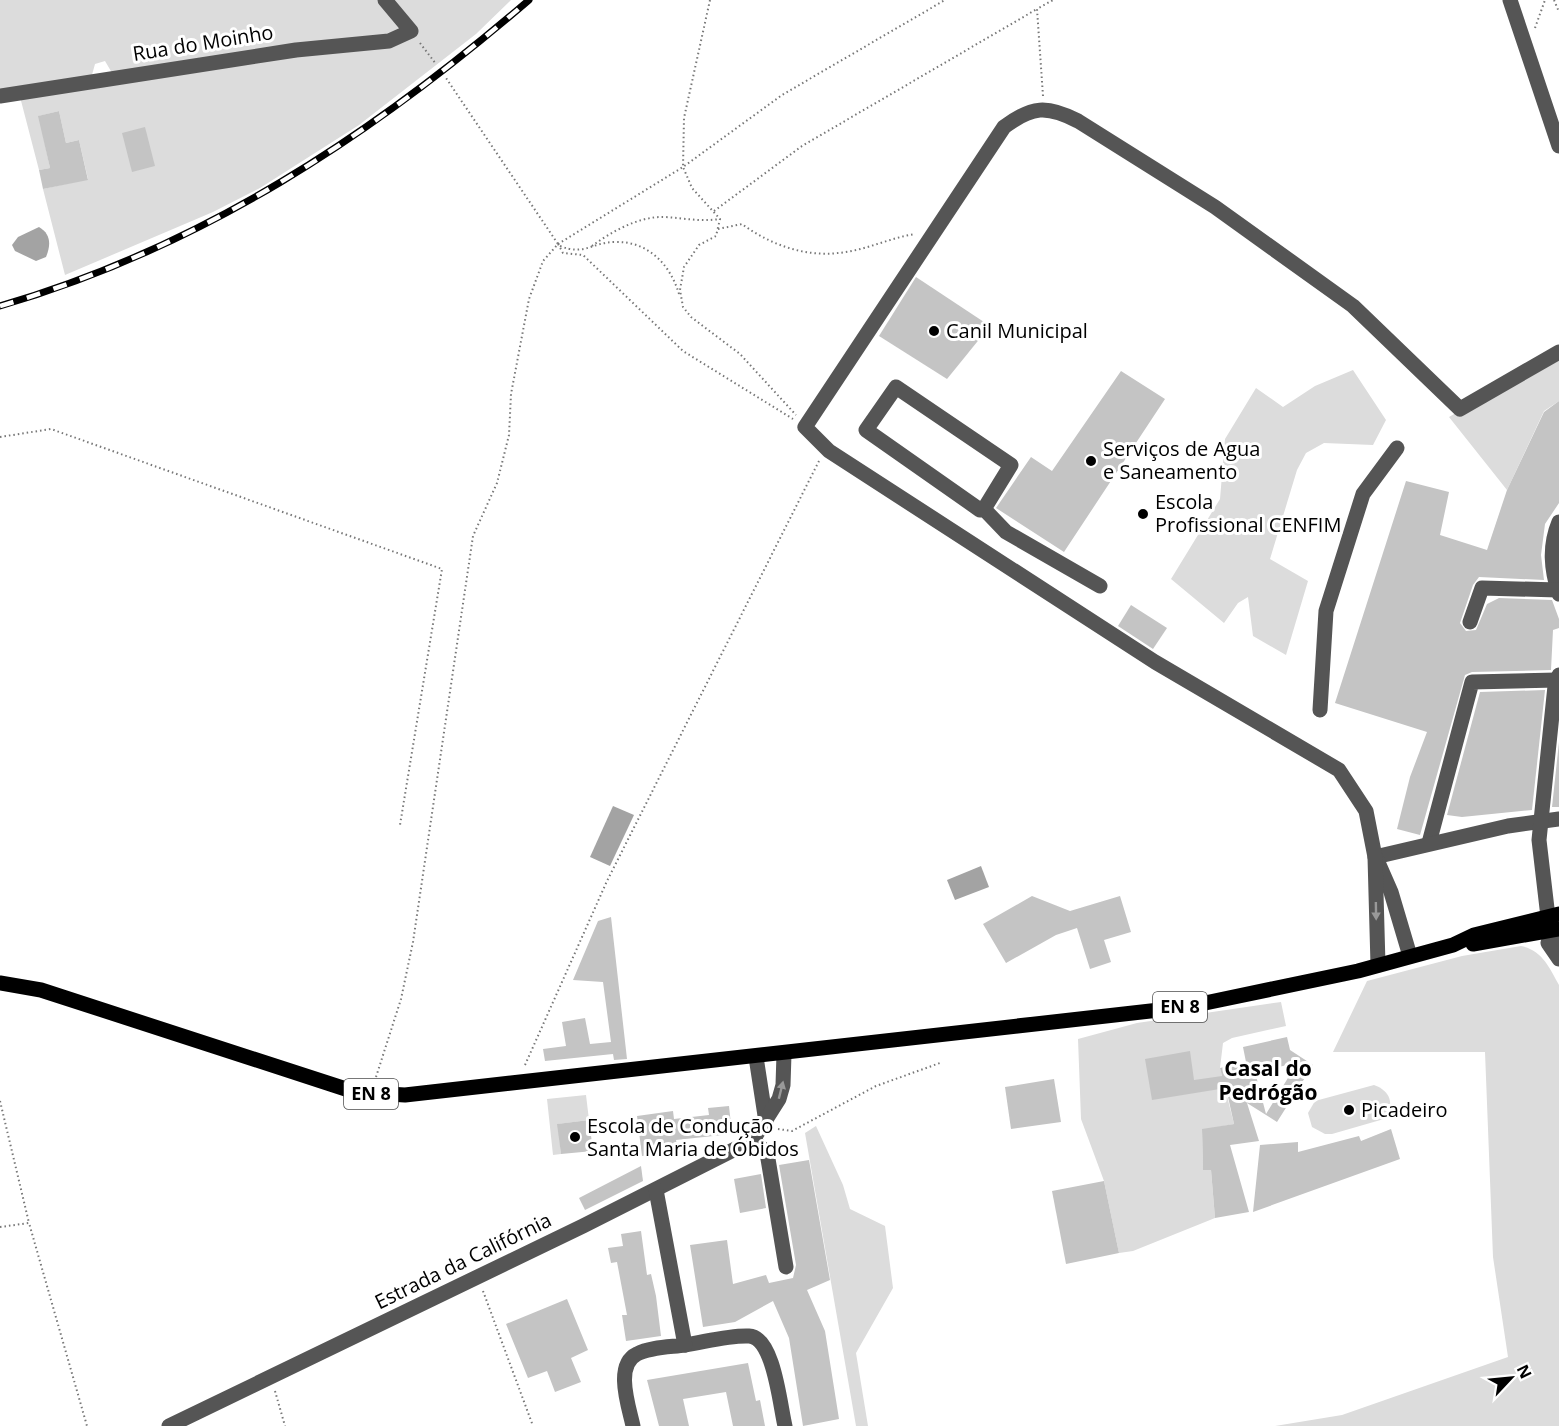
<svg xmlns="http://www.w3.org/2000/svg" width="1559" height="1426" viewBox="0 0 1559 1426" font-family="'Open Sans',sans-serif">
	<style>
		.green { fill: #dcdcdc; fill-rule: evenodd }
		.water { fill: #a3a3a3 }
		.building { fill: #c4c4c4; fill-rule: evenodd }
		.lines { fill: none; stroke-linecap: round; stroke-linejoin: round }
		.path { stroke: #777; stroke-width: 2; stroke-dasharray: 1.5 3; stroke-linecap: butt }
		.minor { stroke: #555; stroke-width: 15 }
		.major { stroke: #000; stroke-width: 15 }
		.rail-casing { stroke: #000; stroke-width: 7 }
		.rail { stroke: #fff; stroke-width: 4.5; stroke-dasharray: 14; stroke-linecap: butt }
		.oneway { fill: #999 }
		.poi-dot { fill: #000; stroke: #fff; stroke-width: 2 }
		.labels { text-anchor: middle; stroke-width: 6; stroke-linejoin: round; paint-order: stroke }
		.shield { fill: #fff; stroke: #4c4c4c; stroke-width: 1.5 }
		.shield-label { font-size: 18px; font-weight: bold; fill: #000 }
		.street-label { font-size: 20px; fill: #000; stroke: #fff }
		.poi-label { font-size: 20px; fill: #000; stroke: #fff; text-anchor: start }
		.neighbourhood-label { font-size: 21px; font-weight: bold; fill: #000; stroke: #fff }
	</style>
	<rect width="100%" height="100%" fill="#fff"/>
	<!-- green -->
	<g class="green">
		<path d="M0,0H511L476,34L359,125L260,188L213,212L65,275L43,189L88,179L79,140L66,143L59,111L39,116L50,168L39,170L19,93H0ZM105,61L115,78L90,82L95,64Z"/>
		<polygon points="1559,352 1559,401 1544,411 1507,490 1449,417"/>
		<polygon points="1353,370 1386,420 1373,445 1324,443 1306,453 1297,470 1270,559 1308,581 1286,655 1253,636 1248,597 1238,603 1224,623 1171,579 1220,499 1225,439 1256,388 1283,407 1315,386"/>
		<path d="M1521,946C1542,950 1549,967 1559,985V1426H1275L1342,1415L1508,1357L1493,1257L1485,1052H1333L1367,981L1462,956Z"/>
		<polygon points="1281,1002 1286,1026 1232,1038 1223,1043 1220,1068 1234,1124 1202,1130 1203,1169 1211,1170 1215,1218 1133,1251 1119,1253 1104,1181 1081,1119 1078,1039 1137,1023"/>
		<path d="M1374,1085C1391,1091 1395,1105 1384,1119L1332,1134H1325L1312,1127L1308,1113L1315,1101Z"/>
		<polygon points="586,1095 589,1120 558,1124 561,1154 553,1155 547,1099"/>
		<polygon points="816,1126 843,1185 850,1209 885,1226 893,1288 856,1353 868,1426 856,1426 805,1133"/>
	</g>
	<!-- water -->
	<g class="water">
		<path d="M39,227C51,234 51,245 46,257L36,261L15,251L12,245L18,237Z"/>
		<polygon points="613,806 634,815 610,866 590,857"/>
		<polygon points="981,866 989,887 955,900 947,880"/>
	</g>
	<!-- building -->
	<g class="building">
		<polygon points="59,111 66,143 79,140 88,180 43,189 39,170 50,168 38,116"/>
		<polygon points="145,127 155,166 132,172 122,133"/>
		<polygon points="916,277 990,326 947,379 879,336"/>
		<polygon points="1121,371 1165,399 1064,552 996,508 1031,457 1052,471"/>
		<polygon points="1559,401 1559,503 1545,524 1541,555 1544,580 1479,577 1473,585 1460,623 1466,631 1476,630 1487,604 1499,598 1552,600 1559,619 1559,628 1553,630 1551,670 1472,672 1465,675 1420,835 1397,829 1410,777 1427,732 1335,703 1406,481 1449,492 1440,535 1487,550 1507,490 1544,412"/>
		<polygon points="1131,605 1167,628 1153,649 1118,626"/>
		<polygon points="1545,690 1532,810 1462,817 1447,815 1480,692"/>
		<polygon points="1559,742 1559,807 1552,807"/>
		<polygon points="1032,896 1070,911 1120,896 1131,932 1104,940 1111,962 1090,969 1077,928 1056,935 1006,963 983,924"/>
		<polygon points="611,917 627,1059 614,1060 613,1054 545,1061 543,1049 566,1046 562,1022 585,1018 590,1044 611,1042 603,982 573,980 598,921"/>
		<path d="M1287,1037L1290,1050L1313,1065L1277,1122L1247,1103L1259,1141L1230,1145L1249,1212L1215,1218L1211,1170H1203L1202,1129L1234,1124L1226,1088L1152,1100L1145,1059L1190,1051L1194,1080L1222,1076L1220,1068L1246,1062L1243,1047ZM1297,1063L1266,1114L1255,1072Z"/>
		<polygon points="1054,1079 1061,1122 1011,1129 1005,1087"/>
		<polygon points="729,1106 732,1134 676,1140 678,1152 642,1156 637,1116 673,1111 674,1119 709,1115 708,1108"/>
		<polygon points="589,1120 593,1151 561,1154 557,1124"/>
		<polygon points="1391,1129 1400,1159 1253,1212 1260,1145 1298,1142 1298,1152 1359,1136 1361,1141"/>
		<polygon points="809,1160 830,1280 807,1290 825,1331 839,1419 803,1426 789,1338 773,1301 735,1322 703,1327 690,1245 727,1240 733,1284 766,1275 769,1283 793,1278 796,1265 779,1165"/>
		<polygon points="641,1166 643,1181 585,1210 579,1198"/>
		<polygon points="761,1174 766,1208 740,1213 734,1179"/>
		<polygon points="1104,1181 1119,1253 1066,1264 1052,1191"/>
		<polygon points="641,1231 647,1275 651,1274 656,1296 661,1336 626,1341 622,1315 627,1315 617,1262 611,1263 608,1248 623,1246 621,1234"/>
		<polygon points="567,1299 588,1350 571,1358 581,1382 555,1392 547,1371 528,1378 506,1324"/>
		<polygon points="748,1363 756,1401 760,1400 765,1426 733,1426 726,1392 683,1399 689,1426 659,1426 647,1380"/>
	</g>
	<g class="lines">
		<!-- path -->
		<g class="path">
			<polyline points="710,0 684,118 683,167 692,188 720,219 716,236 699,245 684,267 680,290 683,307 691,317 740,354 796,415"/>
			<polyline points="1554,0 1559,12"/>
			<polyline points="1535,28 1545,0"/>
			<polyline points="420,43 436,64"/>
			<polyline points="1043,96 1037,9 1053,0"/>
			<polyline points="714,211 802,146 1037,9"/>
			<path d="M718,229L742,224C769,244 804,257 838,253C864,251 889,238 915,234"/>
			<polyline points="558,244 683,167 782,95 945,0"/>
			<polyline points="558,244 563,253 583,255 683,351 793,419"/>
			<path d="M560,246C585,256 592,242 615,242C648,241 670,264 679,294"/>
			<path d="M592,246C611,232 639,216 664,217C684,218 700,222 720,219"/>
			<polyline points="0,437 51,429 442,569 400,825"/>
			<polyline points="525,1065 607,881 819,461"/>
			<polyline points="376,1077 401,999 413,942 473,536 497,483 509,435 511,394 529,299 543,261 558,244 446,78"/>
			<polyline points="0,1101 29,1223"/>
			<polyline points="778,1129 792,1131 876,1086 940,1063"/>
			<polyline points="0,1227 29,1223 87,1426"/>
			<polyline points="483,1291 533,1426"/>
			<polyline points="275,1391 285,1426"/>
		</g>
		<!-- minor -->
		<g class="minor">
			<polyline points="1510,0 1559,146"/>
			<polyline points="0,96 296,50 389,41 411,31 385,0"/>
			<polyline points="980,510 866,430 896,387 1011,465 984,509 1006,532 1100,586"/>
			<path d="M1559,522C1549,546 1551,569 1559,594"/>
			<polyline points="1470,622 1482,588 1558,590"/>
			<polyline points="1320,710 1326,611 1363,494 1397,448"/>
			<polyline points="1429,843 1472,682 1557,680"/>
			<polyline points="1375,857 1508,826 1559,819"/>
			<polyline points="1377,860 1391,892 1410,956"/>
			<polyline points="1548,917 1539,840 1555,686 1559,675"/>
			<polygon points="1551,932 1558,938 1559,959 1548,943"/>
			<path d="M1378,965L1375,857L1366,811L1339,770L1155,662L829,451L805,427L1004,127C1032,106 1047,105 1078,121L1215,207L1353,306L1460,409L1559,352"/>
			<polyline points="756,1057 766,1122"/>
			<polyline points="753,1140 767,1153 786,1267"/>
			<path d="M685,1345C705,1342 729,1335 749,1336C774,1337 780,1406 785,1426"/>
			<polyline points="169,1426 583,1226 753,1140 779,1099 783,1085 784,1054"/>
			<path d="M633,1426C629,1407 614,1365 637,1354C650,1347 671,1347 685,1345L656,1190"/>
		</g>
		<!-- major -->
		<g class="major">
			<polyline points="1473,944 1559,929"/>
			<polyline points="0,983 41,990 355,1092 405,1095 1186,1007 1358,971 1453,945 1474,935 1559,914"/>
		</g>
		<!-- rail casing -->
		<g class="rail-casing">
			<path id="rail" d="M0,306C202,247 371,136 529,0"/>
		</g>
		<!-- rail -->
		<use href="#rail" class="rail"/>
	</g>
	<!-- one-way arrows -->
	<defs><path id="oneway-solid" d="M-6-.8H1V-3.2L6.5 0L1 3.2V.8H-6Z" transform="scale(1.5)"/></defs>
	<g class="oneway">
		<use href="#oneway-solid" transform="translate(1376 911) rotate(89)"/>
		<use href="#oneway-solid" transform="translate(781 1090) rotate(-76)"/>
	</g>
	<!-- markers -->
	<g class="poi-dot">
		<circle cx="934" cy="331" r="6"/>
		<circle cx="1091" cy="461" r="6"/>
		<circle cx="1143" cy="514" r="6"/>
		<circle cx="1349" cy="1110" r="6"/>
		<circle cx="575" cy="1137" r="6"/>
	</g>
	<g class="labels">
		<!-- shield labels -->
		<g class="shield">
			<rect x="1153" y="992" width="54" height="30" rx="4.5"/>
			<rect x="344" y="1079" width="54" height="30" rx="4.5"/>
		</g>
		<g class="shield-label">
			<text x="1180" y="1013">EN 8</text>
			<text x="371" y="1100">EN 8</text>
		</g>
		<!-- street labels -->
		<g class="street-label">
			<text transform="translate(203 43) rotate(-9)" y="7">Rua do Moinho</text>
			<text transform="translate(463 1261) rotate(-26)" y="7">Estrada da Califórnia</text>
		</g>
		<!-- poi labels -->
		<g class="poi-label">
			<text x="946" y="338">Canil Municipal</text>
			<text x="1103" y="456">Serviços de Agua<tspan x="1103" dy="23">e Saneamento</tspan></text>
			<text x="1155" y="509">Escola<tspan x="1155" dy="23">Profissional CENFIM</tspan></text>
			<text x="1361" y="1117">Picadeiro</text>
			<text x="587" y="1133">Escola de Condução<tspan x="587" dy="23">Santa Maria de Óbidos</tspan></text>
		</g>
		<!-- neighbourhood labels -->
		<g class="neighbourhood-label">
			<text x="1268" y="1076">Casal do<tspan x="1268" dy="24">Pedrógão</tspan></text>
		</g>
	</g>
	<!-- north arrow -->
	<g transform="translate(1511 1378) rotate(64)" stroke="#ffffff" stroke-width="4.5" paint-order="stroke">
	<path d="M0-4.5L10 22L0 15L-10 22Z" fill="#000000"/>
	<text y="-9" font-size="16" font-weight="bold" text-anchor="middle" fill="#000000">N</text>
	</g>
</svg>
